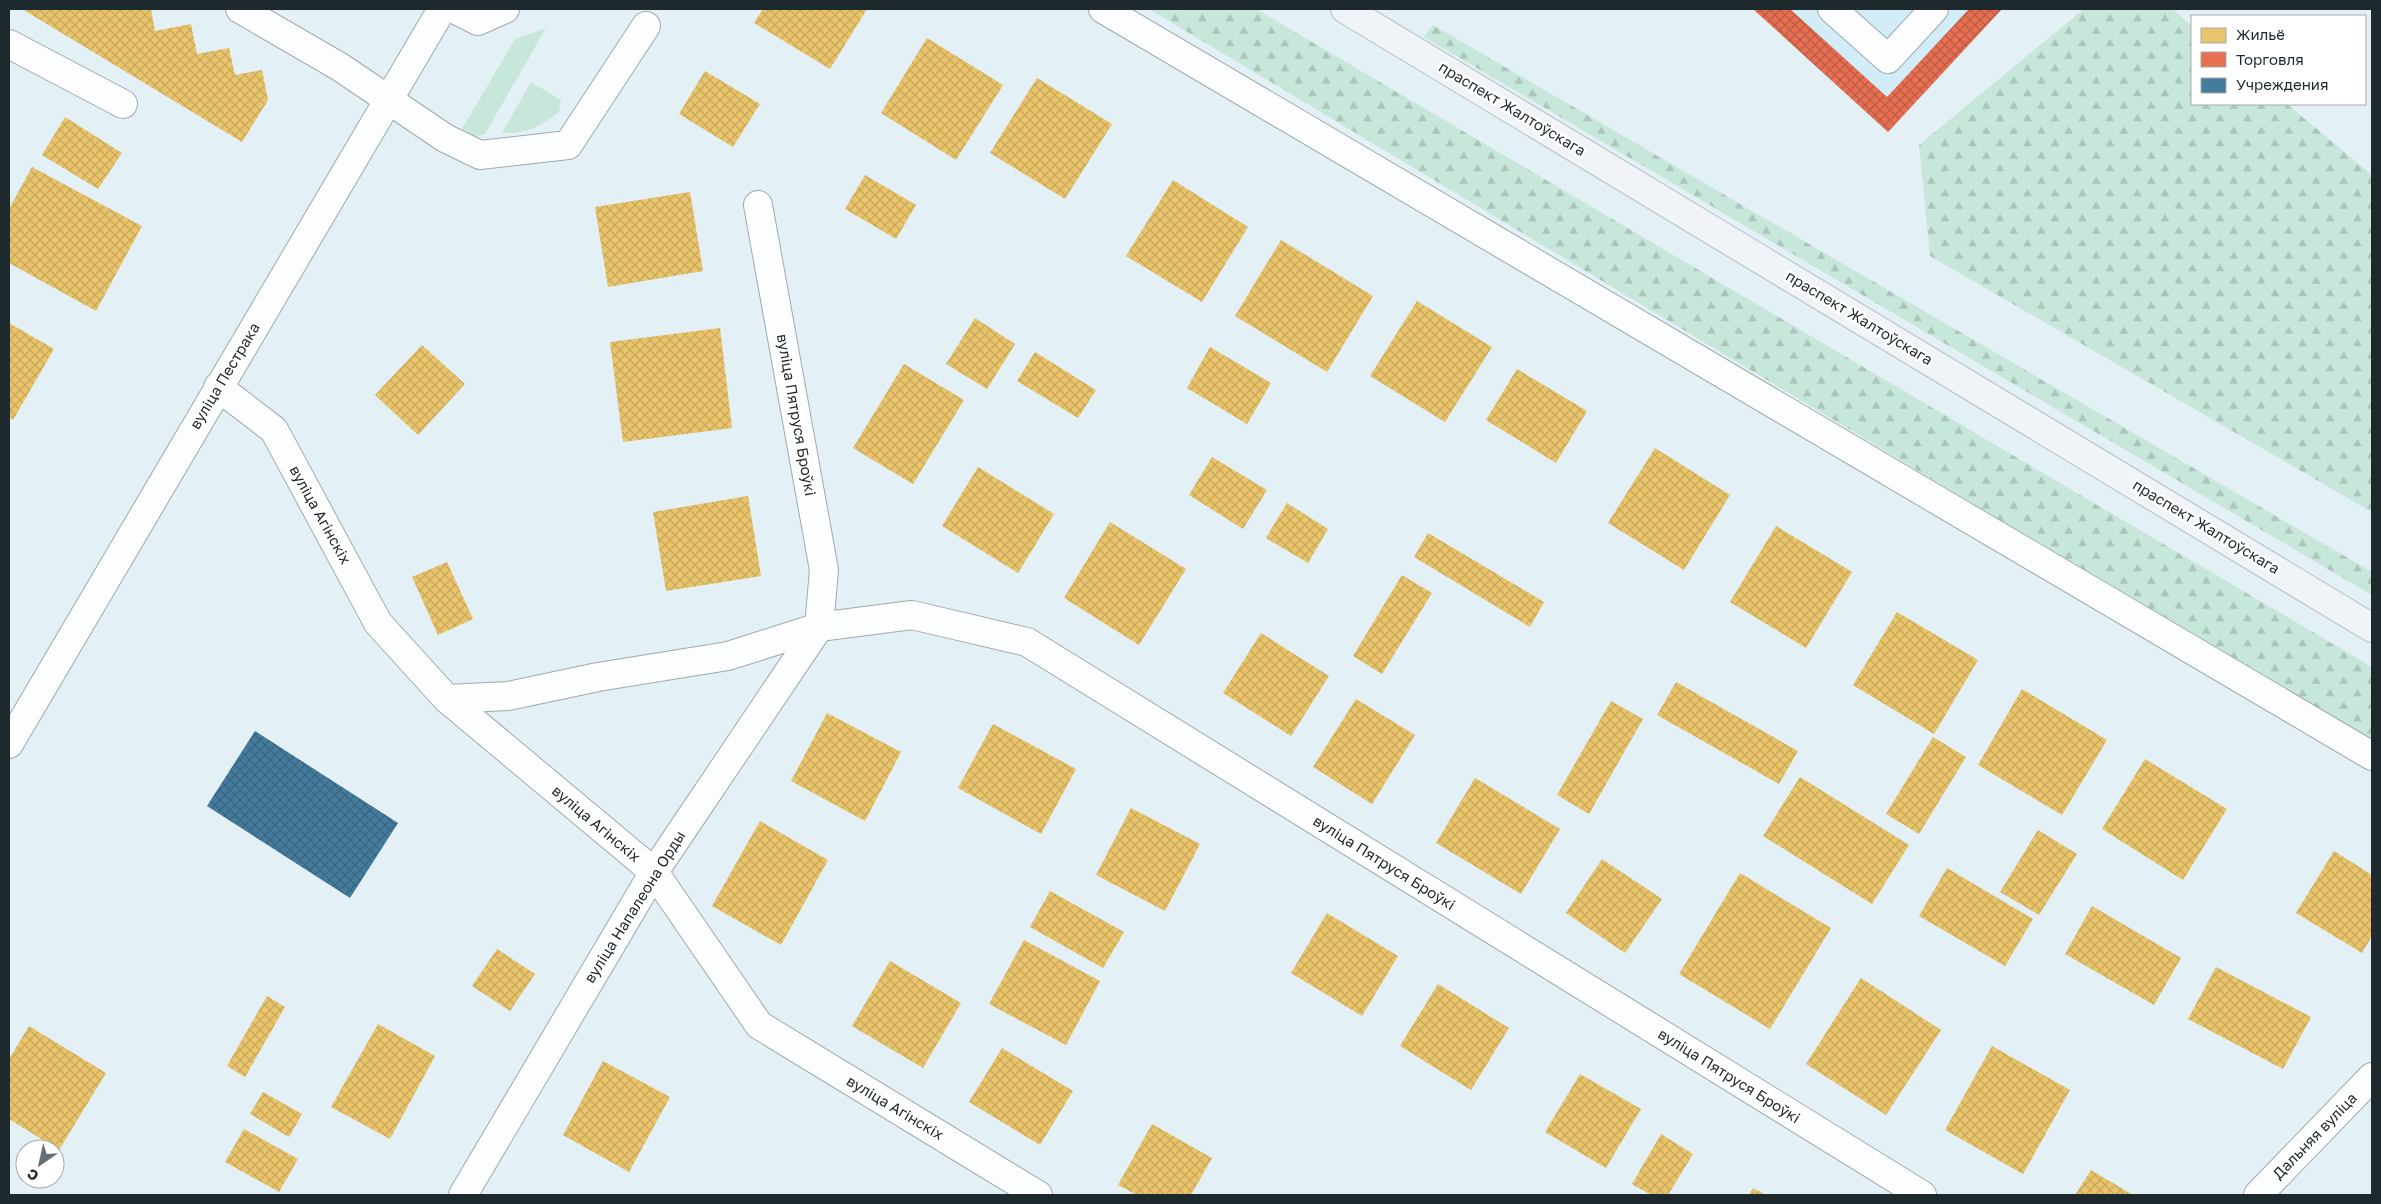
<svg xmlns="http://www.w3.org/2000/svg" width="2381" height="1204" viewBox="0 0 2381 1204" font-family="'Golos Text',sans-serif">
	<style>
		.built { fill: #d2edf8 }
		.green { fill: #c6e7da }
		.forest { fill: url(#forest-firs) }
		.homes { fill: url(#homes-cross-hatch) }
		.shops { fill: url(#shops-cross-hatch) }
		.public { fill: url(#public-cross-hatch) }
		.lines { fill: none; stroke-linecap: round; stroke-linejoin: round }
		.minor-casing { stroke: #9faaaf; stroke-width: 30 }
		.major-casing { stroke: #b4bec6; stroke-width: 30 }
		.minor { stroke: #fbfdfe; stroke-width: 28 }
		.major { stroke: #f0f3f7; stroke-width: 28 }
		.labels { text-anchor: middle; stroke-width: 5; stroke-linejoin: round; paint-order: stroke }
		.street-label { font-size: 15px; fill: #1e292e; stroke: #fff }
	</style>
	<defs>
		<pattern id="forest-firs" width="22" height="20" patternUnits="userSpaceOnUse" patternTransform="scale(1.25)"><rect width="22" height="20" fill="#c6e7da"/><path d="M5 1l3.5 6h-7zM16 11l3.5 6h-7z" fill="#aac6bb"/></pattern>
		<pattern id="homes-cross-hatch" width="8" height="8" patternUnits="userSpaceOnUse" patternTransform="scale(1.25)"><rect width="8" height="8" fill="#e9c46a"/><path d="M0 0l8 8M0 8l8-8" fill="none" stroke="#c7a85c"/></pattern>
		<pattern id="shops-cross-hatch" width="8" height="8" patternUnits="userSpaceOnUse" patternTransform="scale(1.25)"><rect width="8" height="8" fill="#e76f51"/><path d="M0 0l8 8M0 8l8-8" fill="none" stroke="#bb5b44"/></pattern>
		<pattern id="public-cross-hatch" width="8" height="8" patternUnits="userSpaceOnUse" patternTransform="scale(1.25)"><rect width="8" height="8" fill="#457b9d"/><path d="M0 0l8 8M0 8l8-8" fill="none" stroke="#396580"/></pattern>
	</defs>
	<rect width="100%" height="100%" fill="#e3f0f5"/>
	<!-- built -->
	<polygon class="built" points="1753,9 2002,9 1888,132"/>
	<!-- green -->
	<g class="green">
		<polygon points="546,28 485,134 475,137 462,129 515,39"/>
		<path d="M531,82L561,100L559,112C540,127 526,134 502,133Z"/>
	</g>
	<!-- forest -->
	<g class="forest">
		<polygon points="1149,9 1256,9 2372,667 2372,743"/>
		<polygon points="2084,9 2172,9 2192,26 2192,104 2287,104 2372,175 2372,512 1930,256 1919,145"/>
		<polygon points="1433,25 2372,572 2372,595 1424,37"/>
	</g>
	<!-- homes -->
	<g class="homes">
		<polygon points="22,9 151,9 155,31 191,24 197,54 229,48 235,75 262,70 268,100 242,142"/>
		<polygon points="763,9 867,9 830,69 754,23"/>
		<polygon points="927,38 1003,85 956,160 881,113"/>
		<polygon points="705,71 760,104 733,147 679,114"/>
		<polygon points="1037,78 1112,124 1065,199 990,153"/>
		<polygon points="65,117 122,153 98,189 42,155"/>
		<polygon points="32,167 142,226 96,311 9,263 9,209"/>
		<polygon points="865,175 916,205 896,239 845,209"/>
		<polygon points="1173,180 1248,227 1202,302 1126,256"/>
		<polygon points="690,192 703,271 608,287 595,207"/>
		<polygon points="1281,240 1373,296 1327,372 1235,316"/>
		<polygon points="1417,301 1492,347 1445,422 1370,376"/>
		<polygon points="975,318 1015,344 987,389 946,364"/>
		<polygon points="9,323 54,349 13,420 9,417"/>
		<polygon points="720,328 732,428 623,442 610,342"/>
		<polygon points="422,345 465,384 418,435 375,395"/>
		<polygon points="1210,347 1271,383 1247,424 1187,388"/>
		<polygon points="1035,352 1096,390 1078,418 1017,381"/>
		<polygon points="904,364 964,400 913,484 853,448"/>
		<polygon points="1517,369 1587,411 1556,463 1486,420"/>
		<polygon points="1655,448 1730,495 1684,570 1608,523"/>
		<polygon points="1212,457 1267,490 1243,529 1189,495"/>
		<polygon points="978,467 1054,514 1018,573 942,526"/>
		<polygon points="748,496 761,576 666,591 653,512"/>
		<polygon points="1287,503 1328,529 1308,563 1266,538"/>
		<polygon points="1110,522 1186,569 1139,645 1064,598"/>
		<polygon points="1776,526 1852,572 1806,648 1730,602"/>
		<polygon points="1428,533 1544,602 1530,627 1414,557"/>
		<polygon points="447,562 473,619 438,635 412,577"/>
		<polygon points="1402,575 1432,593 1382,674 1353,656"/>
		<polygon points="1897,612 1978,660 1934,734 1853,685"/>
		<polygon points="1261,633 1329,676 1291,736 1223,693"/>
		<polygon points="1676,682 1798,751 1779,784 1657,715"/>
		<polygon points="2022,689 2107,740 2062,815 1978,765"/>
		<polygon points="1356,699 1415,735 1372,804 1313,767"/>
		<polygon points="1611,701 1643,719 1589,814 1557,795"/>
		<polygon points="827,713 901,752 865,821 791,781"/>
		<polygon points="993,724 1076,769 1041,834 958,788"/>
		<polygon points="1933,737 1966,757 1919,834 1886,814"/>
		<polygon points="2145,759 2227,809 2183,880 2102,829"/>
		<polygon points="1800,777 1909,845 1872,904 1763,836"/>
		<polygon points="1475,778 1560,829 1521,894 1436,843"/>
		<polygon points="1131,808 1200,844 1165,911 1096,875"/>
		<polygon points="760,821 828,860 781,945 712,906"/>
		<polygon points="2038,830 2077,854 2039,915 2000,892"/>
		<polygon points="2334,851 2372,875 2372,936 2362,953 2296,913"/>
		<polygon points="1602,859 1662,899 1625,953 1566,913"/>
		<polygon points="1947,868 2033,919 2005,966 1919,916"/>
		<polygon points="1740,873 1831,928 1770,1029 1679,974"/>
		<polygon points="1050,891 1124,932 1103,968 1030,927"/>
		<polygon points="2092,906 2181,958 2154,1005 2065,954"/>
		<polygon points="1327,913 1398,956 1362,1016 1291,973"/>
		<polygon points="1024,940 1100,981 1066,1045 989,1004"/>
		<polygon points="497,949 535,974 510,1011 472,986"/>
		<polygon points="890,961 961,1003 923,1068 852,1026"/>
		<polygon points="2216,967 2311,1017 2283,1069 2188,1019"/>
		<polygon points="1861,978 1941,1030 1886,1115 1806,1064"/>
		<polygon points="1438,984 1509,1028 1471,1090 1400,1046"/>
		<polygon points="267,996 285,1007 245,1077 227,1066"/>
		<polygon points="378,1024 435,1056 390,1139 331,1107"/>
		<polygon points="29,1026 106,1073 59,1150 9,1119 9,1059"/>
		<polygon points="1992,1046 2070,1090 2023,1174 1945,1130"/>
		<polygon points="1002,1048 1073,1091 1040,1145 969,1102"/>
		<polygon points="603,1061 670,1097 629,1172 563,1135"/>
		<polygon points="1580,1074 1641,1109 1606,1168 1545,1132"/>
		<polygon points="263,1092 302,1114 289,1137 250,1114"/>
		<polygon points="1152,1124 1212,1158 1191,1195 1137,1195 1118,1185"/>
		<polygon points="244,1129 298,1159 279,1192 225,1162"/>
		<polygon points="1661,1134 1693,1154 1668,1195 1651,1195 1632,1184"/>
		<polygon points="2091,1170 2133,1195 2075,1195"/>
		<polygon points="1753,1188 1766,1195 1749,1195"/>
	</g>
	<!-- shops -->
	<polygon class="shops" points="1753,9 1790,9 1887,97 1969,9 2002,9 1888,132"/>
	<!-- public -->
	<polygon class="public" points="255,731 398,823 350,898 207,806"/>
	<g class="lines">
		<!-- minor casing -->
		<g class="minor-casing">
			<g id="minor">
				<polyline points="240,9 340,67 445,138 480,155 568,145 646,26"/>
				<polyline points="454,9 478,21 505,9"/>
				<polyline points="1103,9 2372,756"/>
				<polyline points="1832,9 1888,59 1934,9"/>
				<polyline points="9,44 123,104"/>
				<polyline points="218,387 274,430 378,623 447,699 654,872 759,1025 1038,1195"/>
				<polyline points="447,699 508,696 598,677 728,656 819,627 912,615 1027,642 1922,1195"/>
				<polyline points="9,744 442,9"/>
				<polyline points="463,1195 654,872 819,627 824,570 758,205"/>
				<polyline points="2258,1195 2372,1077"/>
			</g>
		</g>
		<!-- major casing -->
		<g class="major-casing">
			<polyline id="major" points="1345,9 2372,628"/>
		</g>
		<!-- minor -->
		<use href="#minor" class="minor"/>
		<!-- major -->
		<use href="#major" class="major"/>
	</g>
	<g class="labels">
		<!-- street labels -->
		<g class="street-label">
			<text transform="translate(1512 109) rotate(31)" y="5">праспект Жалтоўскага</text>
			<text transform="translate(1859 318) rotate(31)" y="5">праспект Жалтоўскага</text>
			<text transform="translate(225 376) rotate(-59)" y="5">вуліца Пестрака</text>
			<text transform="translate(796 415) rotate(80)" y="5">вуліца Пятруся Броўкі</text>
			<text transform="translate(320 515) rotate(61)" y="5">вуліца Агінскіх</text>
			<text transform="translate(2206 527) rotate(31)" y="5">праспект Жалтоўскага</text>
			<text transform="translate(596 824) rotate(40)" y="5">вуліца Агінскіх</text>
			<text transform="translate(1384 863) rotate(32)" y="5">вуліца Пятруся Броўкі</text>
			<text transform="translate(635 907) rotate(-58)" y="5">вуліца Напалеона Орды</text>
			<text transform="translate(1729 1076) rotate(32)" y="5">вуліца Пятруся Броўкі</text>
			<text transform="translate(895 1108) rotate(31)" y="5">вуліца Агінскіх</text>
			<text transform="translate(2315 1136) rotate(-46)" y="5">Дальняя вуліца</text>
		</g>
	</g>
	<!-- border -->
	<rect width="2381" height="1204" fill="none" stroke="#1e292e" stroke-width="20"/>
	<!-- legend -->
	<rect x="2191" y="15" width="175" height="90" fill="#ffffff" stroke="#a5a9ab"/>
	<rect x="2201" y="28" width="25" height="15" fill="#e9c46a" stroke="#a5a9ab"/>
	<text x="2236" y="40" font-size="15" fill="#1e292e">Жильё</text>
	<rect x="2201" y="52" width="25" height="15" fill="#e76f51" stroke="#a5a9ab"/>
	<text x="2236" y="65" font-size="15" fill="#1e292e">Торговля</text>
	<rect x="2201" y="78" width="25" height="15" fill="#457b9d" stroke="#a5a9ab"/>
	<text x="2236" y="90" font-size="15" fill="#1e292e">Учреждения</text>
	<!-- north arrow -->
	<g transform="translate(40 1164) rotate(214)"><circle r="24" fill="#ffffff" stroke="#a5a9ab"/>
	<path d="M0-4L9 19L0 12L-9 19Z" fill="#636f74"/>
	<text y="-8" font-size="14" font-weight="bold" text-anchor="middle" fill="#1e292e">С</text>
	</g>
</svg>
